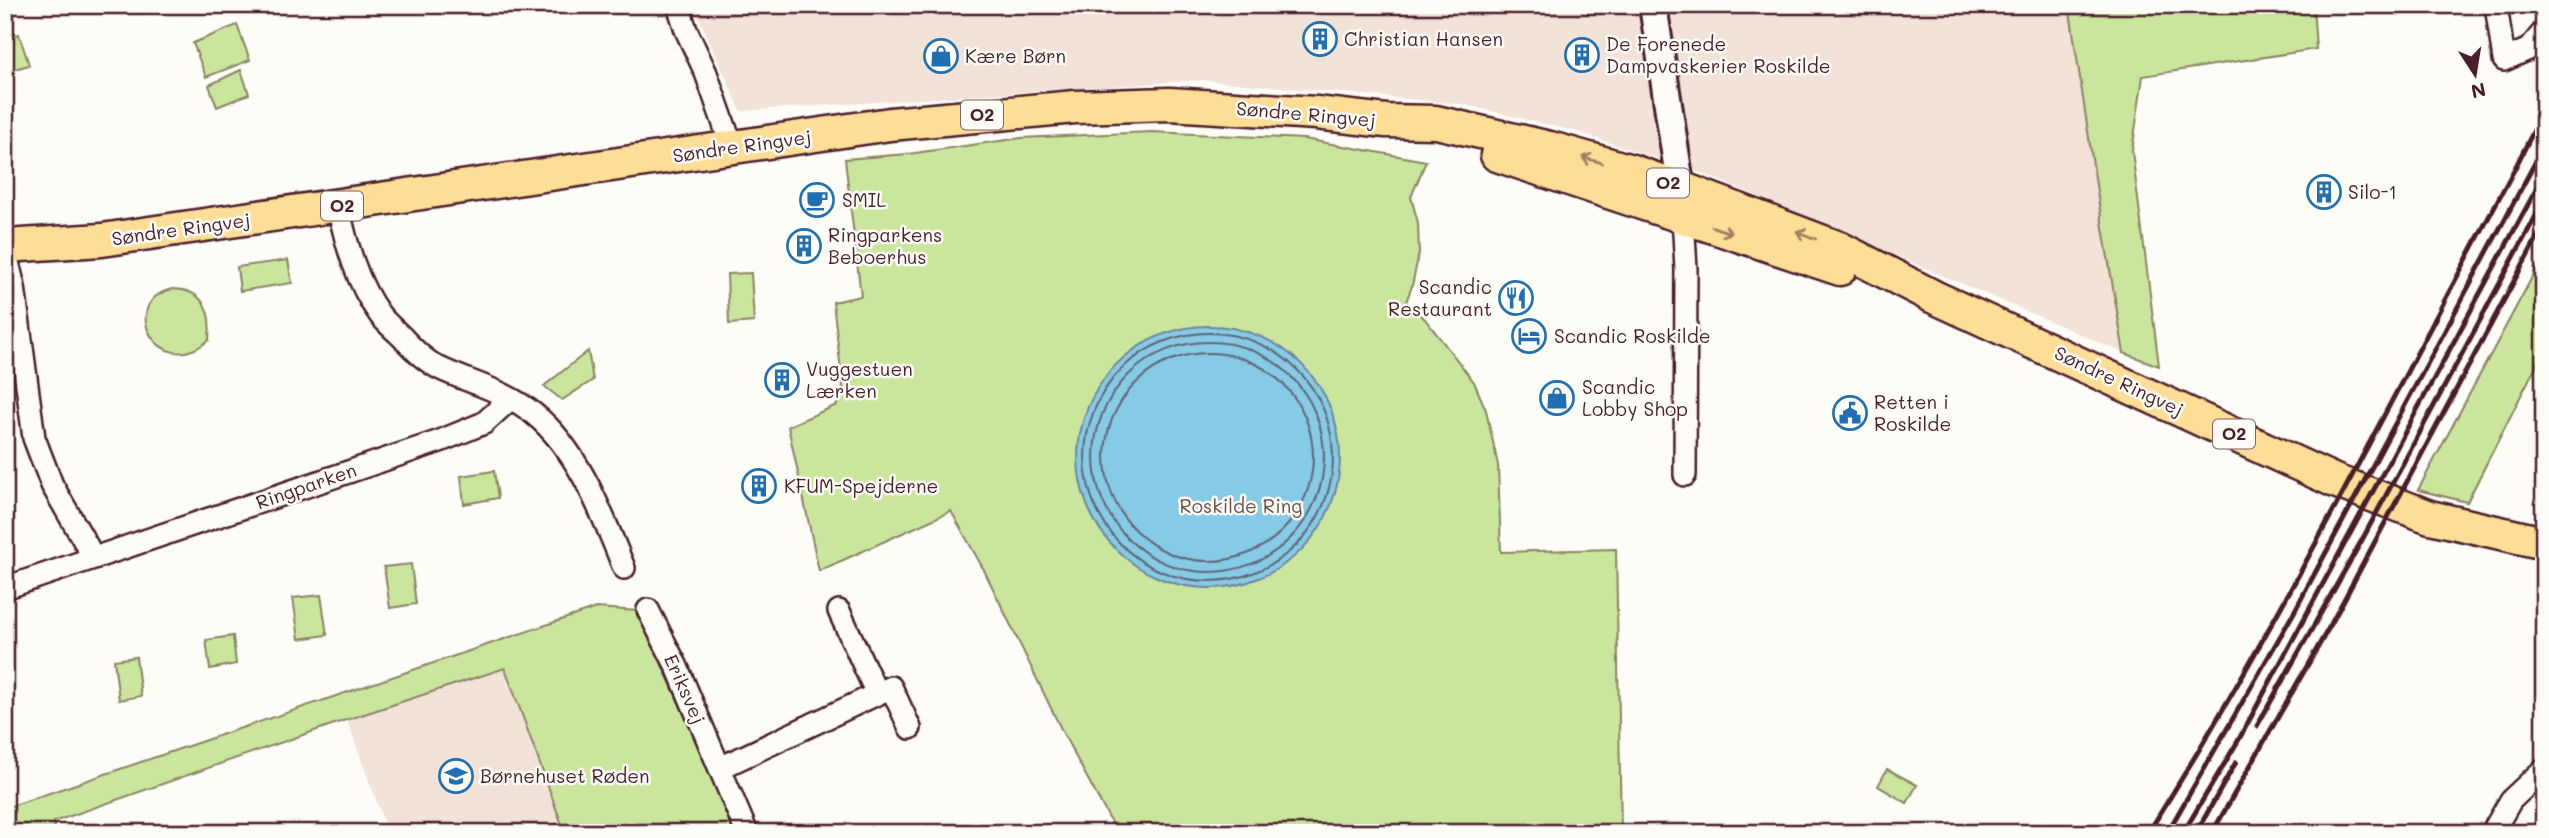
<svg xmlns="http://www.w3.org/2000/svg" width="2549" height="838" viewBox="0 0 2549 838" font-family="Mali,sans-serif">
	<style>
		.built { fill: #f2e2d8 }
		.green { fill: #cae69d; stroke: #8a8264; stroke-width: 2 }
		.water { fill: #85cbe6; stroke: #6d869b; stroke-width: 2 }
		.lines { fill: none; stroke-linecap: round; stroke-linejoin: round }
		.shore { stroke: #626476; stroke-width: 2 }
		.minor-casing { stroke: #4a1f2b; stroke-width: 26 }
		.tertiary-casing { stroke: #4a1f2b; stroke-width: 32 }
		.primary-casing { stroke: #4a1f2b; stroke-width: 37 }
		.minor { stroke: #fdfcf7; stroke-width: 21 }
		.tertiary { stroke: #fdfcf7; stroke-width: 26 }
		.primary { stroke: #fedd96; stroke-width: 32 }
		.rail { stroke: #4a1f2b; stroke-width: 5 }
		.oneway { stroke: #a47e60 }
		.labels { text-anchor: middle; stroke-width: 5; stroke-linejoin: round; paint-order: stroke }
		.shield { fill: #fdfcf7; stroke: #806168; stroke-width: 2 }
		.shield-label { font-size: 18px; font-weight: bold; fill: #4a1f2b }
		.poi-label { font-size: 19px; fill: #4a1f2b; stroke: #fdfcf7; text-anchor: start }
		.street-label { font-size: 19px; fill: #4a1f2b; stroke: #fdfcf7 }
		.park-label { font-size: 19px; fill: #6a5148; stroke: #fdfcf7 }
	</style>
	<rect width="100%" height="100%" fill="#fdfcf7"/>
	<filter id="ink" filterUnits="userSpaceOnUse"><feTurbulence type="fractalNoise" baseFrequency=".0143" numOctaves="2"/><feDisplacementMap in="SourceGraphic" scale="14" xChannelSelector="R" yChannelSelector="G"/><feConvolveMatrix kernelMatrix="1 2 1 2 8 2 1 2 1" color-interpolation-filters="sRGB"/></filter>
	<g filter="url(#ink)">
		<!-- built -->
		<g class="built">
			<polygon points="693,5 2069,5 2098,198 2124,353 1707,175 1578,132 1462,104 1202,80 741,111"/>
			<polygon points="505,668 565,833 388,833 347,720"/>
		</g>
		<!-- green -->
		<g class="green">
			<polygon points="2069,5 2313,5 2316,49 2143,76 2132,151 2159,366 2124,353 2098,198"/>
			<polygon points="237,25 250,60 206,77 193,43"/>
			<polygon points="19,34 29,65 5,72 5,38"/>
			<polygon points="241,70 249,94 217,107 209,85"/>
			<polygon points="1151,132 1304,139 1426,161 1411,197 1418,223 1419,253 1412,286 1406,302 1425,319 1474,382 1486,410 1498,465 1501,552 1616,549 1621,833 1117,833 1064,735 984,570 951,511 819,571 788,426 837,405 843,388 833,302 861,296 845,159 908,154 1021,138"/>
			<polygon points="2544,255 2544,350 2467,502 2418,490"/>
			<polygon points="288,260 292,283 240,291 237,267"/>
			<polygon points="751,273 754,322 729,324 727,274"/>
			<path d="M173,289C205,290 212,312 209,340C158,383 116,301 173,289Z"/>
			<polygon points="588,351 593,380 562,400 544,386"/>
			<polygon points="494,471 498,498 464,504 461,476"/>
			<polygon points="411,564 416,604 390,608 384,567"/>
			<polygon points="321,595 327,635 299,639 293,598"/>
			<polygon points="596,608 638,611 737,833 565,833 505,668 343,721 53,822 57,833 5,833 5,808"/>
			<polygon points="233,636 236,664 210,669 206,640"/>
			<polygon points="136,657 141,696 119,700 114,660"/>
			<polygon points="1887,769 1917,785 1907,803 1878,786"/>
		</g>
		<!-- water -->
		<circle class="water" cx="1209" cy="457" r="131"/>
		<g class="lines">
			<!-- shore -->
			<g class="shore">
				<circle cx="1209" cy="457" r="124"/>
				<circle cx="1209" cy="457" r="115"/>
				<circle cx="1209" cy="457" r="104"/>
			</g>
			<!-- minor casing -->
			<g class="minor-casing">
				<g id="minor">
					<polyline points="678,5 686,30 706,73 732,147"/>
					<polyline points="2496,5 2504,60 2529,49 2544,31"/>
					<path d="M338,206C346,243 357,284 380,315C386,323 395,330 402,337C412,348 425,361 439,368C470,383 507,391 534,414C579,450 603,516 624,568"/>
					<polyline points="1683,217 1686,269 1685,475"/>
					<polyline points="5,250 14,287 34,438 52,485 94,558"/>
					<polyline points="5,588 440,441 484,423 510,399"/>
					<polyline points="648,610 677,667 747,833"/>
					<polyline points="877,694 891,687 910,728"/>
					<polyline points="720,768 877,694 839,611"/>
					<polyline points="2492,833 2511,800 2544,769"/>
				</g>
			</g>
			<!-- tertiary casing -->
			<g class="tertiary-casing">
				<polyline id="tertiary" points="1653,5 1683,204"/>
			</g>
			<!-- primary casing -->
			<g class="primary-casing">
				<g id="primary">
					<polyline points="1497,155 1840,269"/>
					<polyline points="5,246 102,240 890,124 1075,107 1169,104 1316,113 1386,121 1436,122 1550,148 1632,171 1681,188 1839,248 1934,297 2335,481 2430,517 2544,543"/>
				</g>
			</g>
			<!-- minor -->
			<use href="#minor" class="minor"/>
			<!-- tertiary -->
			<use href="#tertiary" class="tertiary"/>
			<!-- primary -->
			<use href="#primary" class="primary"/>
			<!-- rail -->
			<g class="rail">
				<polyline points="2257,726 2362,540 2544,201"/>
				<path d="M2148,833C2283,619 2395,391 2515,168L2544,110"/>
				<polyline points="2167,833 2293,614 2544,146"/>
				<polyline points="2183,833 2238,741 2544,175"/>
				<polyline points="2196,833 2236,762"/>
				<polyline points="2212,833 2331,624 2544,225"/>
			</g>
		</g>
		<!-- one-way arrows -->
		<defs><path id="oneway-shaft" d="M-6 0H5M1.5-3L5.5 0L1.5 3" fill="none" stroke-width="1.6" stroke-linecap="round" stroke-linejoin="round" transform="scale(1.75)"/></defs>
		<g class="oneway">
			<use href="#oneway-shaft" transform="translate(1592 160) rotate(-164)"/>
			<use href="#oneway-shaft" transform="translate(1722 230) rotate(19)"/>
			<use href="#oneway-shaft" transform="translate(1806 235) rotate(-158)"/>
		</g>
	</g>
	<!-- icons -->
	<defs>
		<g id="building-ring" transform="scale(1.75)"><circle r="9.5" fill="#fdfcf7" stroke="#1f6fb2" stroke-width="1.5"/><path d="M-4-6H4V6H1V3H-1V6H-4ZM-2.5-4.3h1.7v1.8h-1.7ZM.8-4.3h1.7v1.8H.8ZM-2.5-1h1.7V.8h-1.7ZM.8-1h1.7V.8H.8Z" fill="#1f6fb2"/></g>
		<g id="shop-ring" transform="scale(1.75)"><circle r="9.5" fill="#fdfcf7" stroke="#1f6fb2" stroke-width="1.5"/><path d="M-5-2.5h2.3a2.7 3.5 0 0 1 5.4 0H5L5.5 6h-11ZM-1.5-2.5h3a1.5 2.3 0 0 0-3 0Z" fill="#1f6fb2"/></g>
		<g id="cafe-ring" transform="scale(1.75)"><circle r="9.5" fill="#fdfcf7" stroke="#1f6fb2" stroke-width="1.5"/><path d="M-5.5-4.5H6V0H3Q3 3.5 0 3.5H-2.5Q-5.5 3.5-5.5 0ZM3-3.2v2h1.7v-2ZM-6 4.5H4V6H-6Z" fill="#1f6fb2"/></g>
		<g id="restaurant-ring" transform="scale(1.75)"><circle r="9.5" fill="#fdfcf7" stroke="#1f6fb2" stroke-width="1.5"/><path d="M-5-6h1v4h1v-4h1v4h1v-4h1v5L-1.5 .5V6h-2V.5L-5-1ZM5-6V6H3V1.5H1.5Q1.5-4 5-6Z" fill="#1f6fb2"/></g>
		<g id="hotel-ring" transform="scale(1.75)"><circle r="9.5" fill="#fdfcf7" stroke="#1f6fb2" stroke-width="1.5"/><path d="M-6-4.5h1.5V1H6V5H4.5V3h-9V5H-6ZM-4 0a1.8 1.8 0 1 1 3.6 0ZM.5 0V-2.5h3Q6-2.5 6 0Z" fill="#1f6fb2"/></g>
		<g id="civic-ring" transform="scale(1.75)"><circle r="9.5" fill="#fdfcf7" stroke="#1f6fb2" stroke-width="1.5"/><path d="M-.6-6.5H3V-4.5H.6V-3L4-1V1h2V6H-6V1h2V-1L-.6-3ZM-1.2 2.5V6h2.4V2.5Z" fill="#1f6fb2"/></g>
		<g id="school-ring" transform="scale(1.75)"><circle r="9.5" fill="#fdfcf7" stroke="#1f6fb2" stroke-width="1.5"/><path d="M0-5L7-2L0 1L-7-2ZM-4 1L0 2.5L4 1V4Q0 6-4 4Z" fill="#1f6fb2"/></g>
	</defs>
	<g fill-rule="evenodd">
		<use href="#building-ring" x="1320" y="39"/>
		<use href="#building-ring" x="1582" y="55"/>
		<use href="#shop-ring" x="941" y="56"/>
		<use href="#building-ring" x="2324" y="192"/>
		<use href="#cafe-ring" x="817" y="200"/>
		<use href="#building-ring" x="804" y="246"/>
		<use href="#restaurant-ring" x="1516" y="298"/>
		<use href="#hotel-ring" x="1529" y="336"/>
		<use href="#building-ring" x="782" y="380"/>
		<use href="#shop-ring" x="1557" y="398"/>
		<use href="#civic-ring" x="1850" y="413"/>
		<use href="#building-ring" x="759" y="486"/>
		<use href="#school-ring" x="456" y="776"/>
	</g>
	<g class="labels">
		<!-- shield labels -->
		<g class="shield">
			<rect x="961" y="100.5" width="42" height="29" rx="5"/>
			<rect x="1647" y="168.5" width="42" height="29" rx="5"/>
			<rect x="321" y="191.5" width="42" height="29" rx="5"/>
			<rect x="2213" y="419.5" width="42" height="29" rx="5"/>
		</g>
		<g class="shield-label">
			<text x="982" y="121">O2</text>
			<text x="1668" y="189">O2</text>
			<text x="342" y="212">O2</text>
			<text x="2234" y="440">O2</text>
		</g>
		<!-- poi labels -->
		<g class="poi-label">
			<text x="1344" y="46">Christian Hansen</text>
			<text x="1606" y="51">De Forenede<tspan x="1606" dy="22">Dampvaskerier Roskilde</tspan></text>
			<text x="965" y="63">Kære Børn</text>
			<text x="2348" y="199">Silo-1</text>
			<text x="842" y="207">SMIL</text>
			<text x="828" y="242">Ringparkens<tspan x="828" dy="22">Beboerhus</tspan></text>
			<text x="1492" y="294" text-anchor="end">Scandic<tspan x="1492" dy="22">Restaurant</tspan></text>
			<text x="1554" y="343">Scandic Roskilde</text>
			<text x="806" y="376">Vuggestuen<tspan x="806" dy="22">Lærken</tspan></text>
			<text x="1582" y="394">Scandic<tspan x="1582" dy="22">Lobby Shop</tspan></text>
			<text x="1874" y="409">Retten i<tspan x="1874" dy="22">Roskilde</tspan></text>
			<text x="784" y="493">KFUM-Spejderne</text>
			<text x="480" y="783">Børnehuset Røden</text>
		</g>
		<!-- street labels -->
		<g class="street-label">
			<text transform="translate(1306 114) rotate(5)" y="7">Søndre Ringvej</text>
			<text transform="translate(742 146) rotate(-8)" y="7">Søndre Ringvej</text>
			<text transform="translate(181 229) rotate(-8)" y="7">Søndre Ringvej</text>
			<text transform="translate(2119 381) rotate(25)" y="7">Søndre Ringvej</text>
			<text transform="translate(306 486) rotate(-19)" y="7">Ringparken</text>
			<text transform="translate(685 689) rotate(66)" y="7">Eriksvej</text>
		</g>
		<!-- park labels -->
		<g class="park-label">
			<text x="1241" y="513">Roskilde Ring</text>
		</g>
	</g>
	<!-- margin -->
	<rect width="2549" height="838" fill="none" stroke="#fdfcf7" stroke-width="28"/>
	<rect x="14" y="14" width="2521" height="810" fill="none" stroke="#4a1f2b" stroke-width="2.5" filter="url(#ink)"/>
	<!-- north arrow -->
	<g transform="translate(2475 74) rotate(168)" stroke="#fdfcf7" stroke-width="5" paint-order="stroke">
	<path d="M0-5L12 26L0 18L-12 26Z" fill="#4a1f2b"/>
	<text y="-10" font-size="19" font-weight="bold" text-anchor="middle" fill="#4a1f2b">N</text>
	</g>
</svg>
